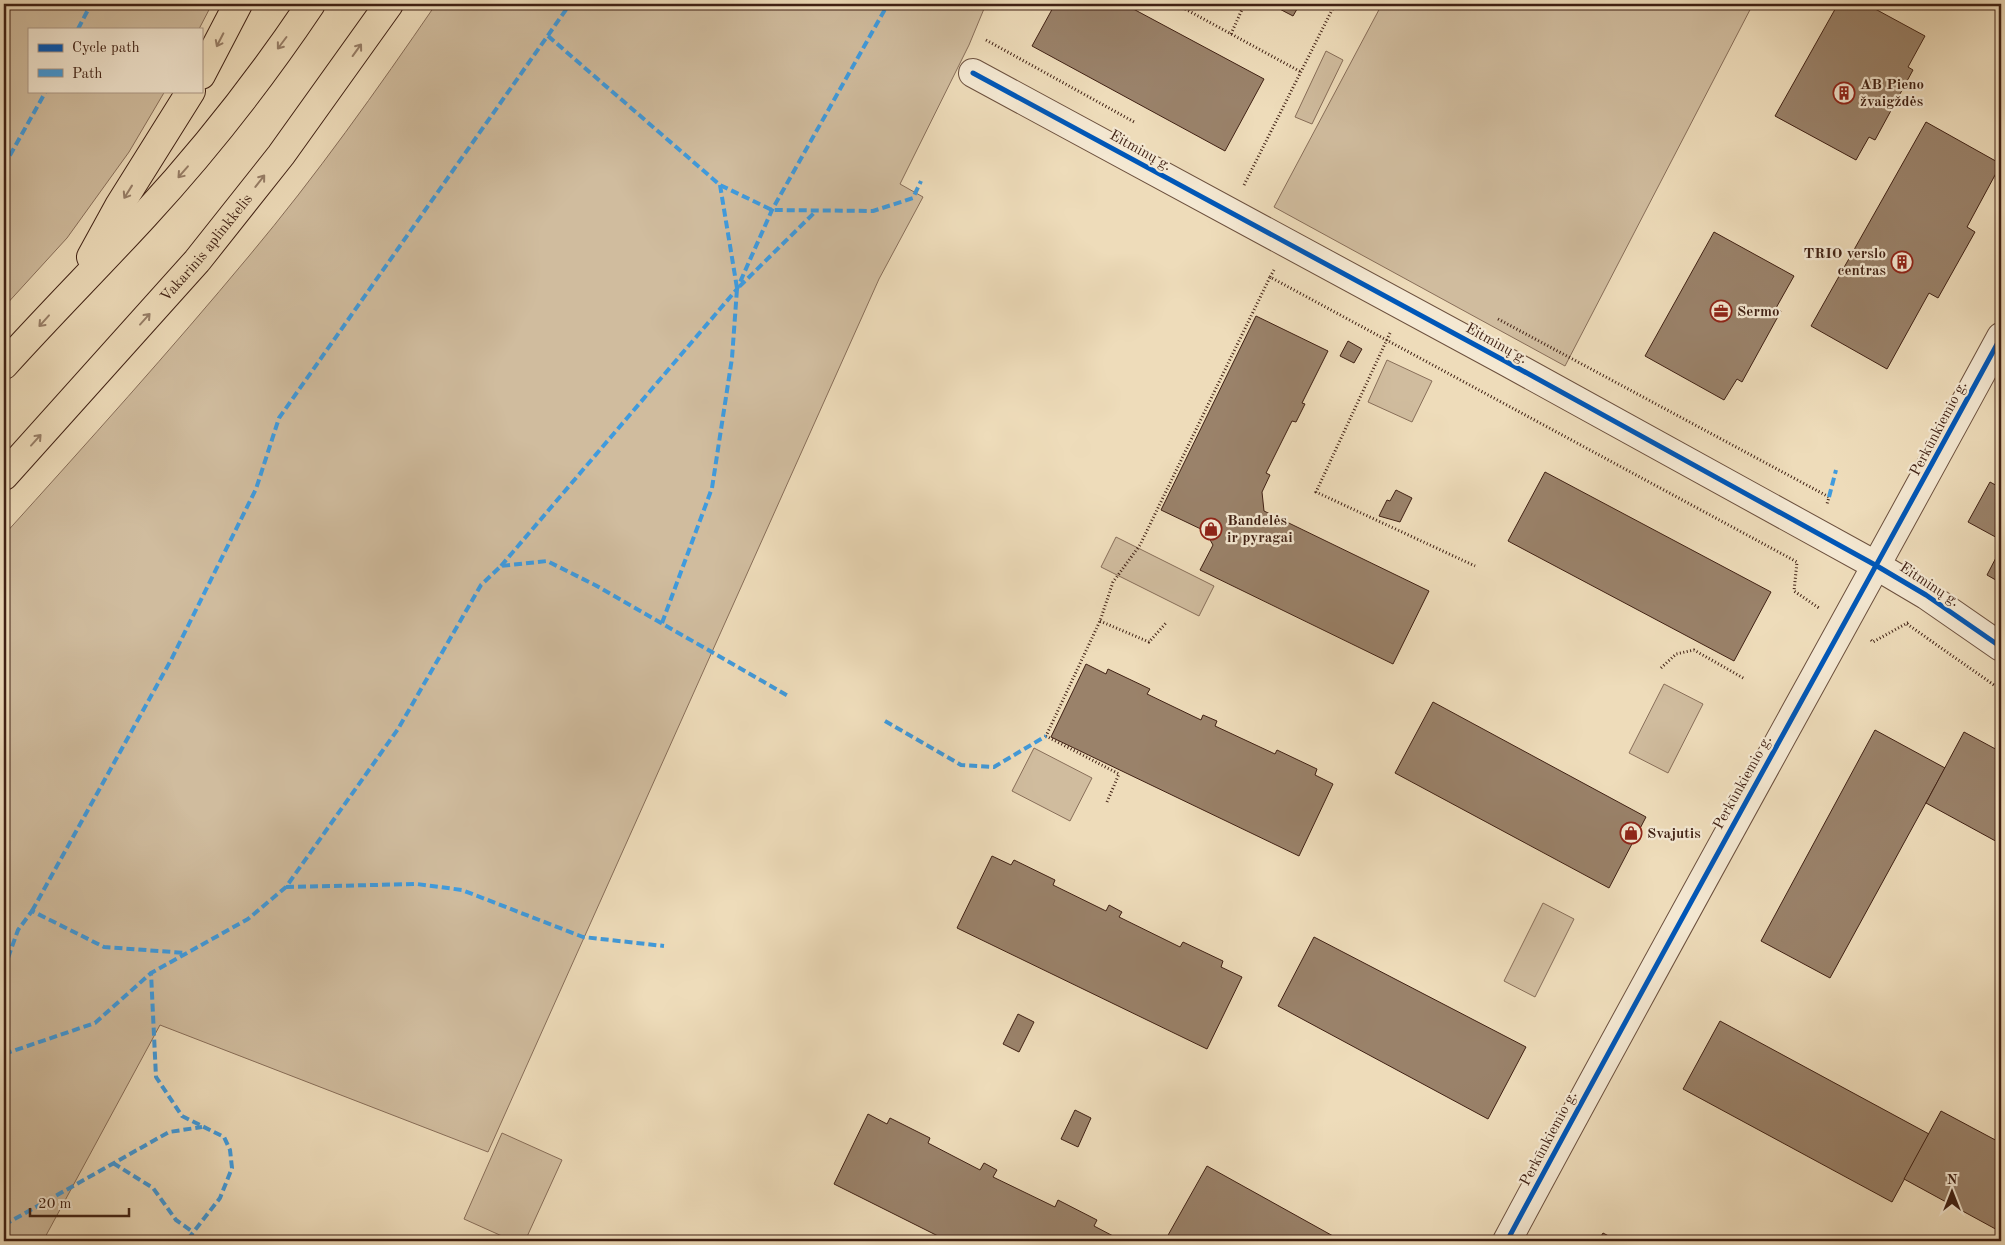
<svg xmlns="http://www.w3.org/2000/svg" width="2005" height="1245" viewBox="0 0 2005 1245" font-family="'Old Standard TT',serif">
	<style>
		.green { fill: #d0bc9e; stroke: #886e59 }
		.building { fill: #9a826a; stroke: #402114 }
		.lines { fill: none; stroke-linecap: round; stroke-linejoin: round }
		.minor-casing { stroke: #6c503e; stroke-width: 30 }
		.trunk-casing { stroke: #402114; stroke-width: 30 }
		.path { stroke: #402114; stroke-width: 3; stroke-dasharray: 1 2.5; stroke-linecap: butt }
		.minor { stroke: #f4e8d2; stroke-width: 28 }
		.trunk { stroke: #eedcba; stroke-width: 28 }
		.quiet { stroke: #3f9bde; stroke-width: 4; stroke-dasharray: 8 4; stroke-linecap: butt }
		.cycleway-casing { stroke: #f4e8d2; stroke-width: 8 }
		.cycleway { stroke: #0057b8; stroke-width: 5 }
		.oneway { stroke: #977e67 }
		.labels { text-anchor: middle; stroke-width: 4.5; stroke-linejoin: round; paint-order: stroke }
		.poi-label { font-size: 15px; font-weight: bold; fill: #402114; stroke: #f4e8d2; text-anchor: start }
		.street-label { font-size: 15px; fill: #402114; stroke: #f4e8d2 }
	</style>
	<rect width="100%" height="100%" fill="#eedcba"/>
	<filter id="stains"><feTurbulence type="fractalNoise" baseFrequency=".004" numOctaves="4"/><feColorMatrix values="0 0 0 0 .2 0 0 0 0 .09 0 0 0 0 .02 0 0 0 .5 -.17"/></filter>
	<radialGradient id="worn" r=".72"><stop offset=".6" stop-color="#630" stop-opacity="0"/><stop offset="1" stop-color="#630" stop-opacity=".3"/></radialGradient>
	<!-- green -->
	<g class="green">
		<polygon points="4,4 212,4 199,29 29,29 29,91 165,91 129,152 67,238 4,307"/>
		<path d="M436,4H986L969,45L900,184L923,197L879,279L488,1152L160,1025L43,1241H4V535C87,443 170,351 249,256C316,176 377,90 436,4Z"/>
		<polygon points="1382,4 1753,4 1565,366 1274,207"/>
		<polygon points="1326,51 1343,60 1312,124 1295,117"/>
		<polygon points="1387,360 1432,381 1412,422 1368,402"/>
		<polygon points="1116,537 1214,586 1199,616 1101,567"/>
		<polygon points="1664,684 1703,704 1668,773 1629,753"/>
		<polygon points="1034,748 1092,778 1070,821 1012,791"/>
		<polygon points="1543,903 1574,919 1535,997 1504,981"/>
		<polygon points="502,1133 562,1160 525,1241 513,1241 464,1219"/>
	</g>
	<!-- building -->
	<g class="building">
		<polygon points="1055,4 1124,4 1264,79 1225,151 1032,46"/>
		<polygon points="1270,4 1300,4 1293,16"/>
		<polygon points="1838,4 1866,4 1925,36 1908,67 1913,70 1875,140 1869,137 1856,160 1775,116"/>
		<polygon points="1926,122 2001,164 1967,227 1975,232 1938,298 1929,293 1887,369 1811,326"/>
		<polygon points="1714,232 1794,276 1776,308 1781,311 1742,382 1737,379 1724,400 1645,356"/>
		<polygon points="1256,316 1328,351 1302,403 1305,404 1296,422 1292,421 1266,473 1270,475 1262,492 1264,511 1429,591 1393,664 1200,570 1213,545 1205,531 1161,510"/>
		<polygon points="1348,341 1362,349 1354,363 1340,356"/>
		<polygon points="1545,472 1771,592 1734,661 1508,541"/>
		<polygon points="1990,482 2001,488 2001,540 1968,522"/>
		<polygon points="1396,490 1412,498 1400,522 1379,516 1387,500 1390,501"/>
		<polygon points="2001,548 2001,583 1987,575"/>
		<polygon points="1086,664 1106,674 1108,669 1150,689 1147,694 1201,720 1203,715 1217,721 1215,726 1275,754 1277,750 1317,769 1315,775 1333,784 1299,856 1051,737"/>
		<polygon points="1433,702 1646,817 1609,888 1395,773"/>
		<polygon points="1875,730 1945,768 1830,978 1761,941"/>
		<polygon points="1964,732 2001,752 2001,844 1926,803"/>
		<polygon points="992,856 1011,865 1014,860 1055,880 1053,885 1106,911 1109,905 1122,912 1119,917 1180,947 1183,942 1223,961 1221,967 1242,977 1207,1049 957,928"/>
		<polygon points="1314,937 1526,1047 1488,1119 1278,1006"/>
		<polygon points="1018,1014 1034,1022 1019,1052 1003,1044"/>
		<polygon points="1720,1021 1929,1134 1892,1202 1683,1089"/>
		<polygon points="1075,1110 1091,1118 1078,1147 1061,1139"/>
		<polygon points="1941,1111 2001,1143 2001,1232 1904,1179"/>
		<polygon points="868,1114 887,1124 890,1118 930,1138 928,1143 980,1170 984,1163 997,1170 993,1177 1055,1207 1058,1200 1097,1220 1094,1226 1115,1237 1112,1241 948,1241 834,1184"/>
		<polygon points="1207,1166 1342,1241 1175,1241 1167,1237"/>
		<polygon points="1603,1233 1618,1241 1598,1241"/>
	</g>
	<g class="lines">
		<!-- minor casing -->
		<g class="minor-casing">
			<g id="minor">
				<polyline points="973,73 1505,361 1877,566 1926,595 2001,647"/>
				<path d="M1507,1241C1669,938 1837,639 2001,337"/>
			</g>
		</g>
		<!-- trunk casing -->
		<g class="trunk-casing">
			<g id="trunk">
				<polyline points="201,75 238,4"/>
				<polyline points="91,257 119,206 191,91"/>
				<path d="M4,365C50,314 98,266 144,216C204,151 262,77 311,4"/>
				<path id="s1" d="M4,476L197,261L281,155L389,4"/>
			</g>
		</g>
		<!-- path -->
		<g class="path">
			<polyline points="1176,4 1301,72"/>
			<polyline points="1231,34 1244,5 1242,4"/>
			<polyline points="986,40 1136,123"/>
			<polyline points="1244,185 1335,4"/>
			<polyline points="1274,270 1270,277 1797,562 1794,591 1819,608"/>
			<polyline points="1498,319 1829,497 1827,504"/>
			<polyline points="1390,333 1316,492 1475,566"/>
			<polyline points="1100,621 1149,642 1166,623"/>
			<polyline points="1907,624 2001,690"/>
			<polyline points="1871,640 1873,642 1909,622"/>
			<polyline points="1661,668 1676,654 1694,650 1745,679"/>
			<polyline points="1107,802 1119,774 1046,736 1100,621 1113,582 1140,545 1270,277"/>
			<polyline points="187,1241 188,1239 192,1241"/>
		</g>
		<!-- minor -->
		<use href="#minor" class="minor"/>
		<!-- trunk -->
		<use href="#trunk" class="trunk"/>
		<!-- quiet -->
		<g class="quiet">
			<polyline points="78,29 91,4"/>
			<polyline points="548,36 720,185 772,210 873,211 913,198 921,181"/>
			<polyline points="4,166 46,91"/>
			<polyline points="720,185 737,288"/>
			<polyline points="1829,497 1836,470"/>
			<polyline points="501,566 737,289 772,210 888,4"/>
			<polyline points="662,623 712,488 732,358 737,289 816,211"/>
			<polyline points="885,721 961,765 994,767 1046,736"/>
			<polyline points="286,887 417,884 462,890 583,937 664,946"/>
			<polyline points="32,911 171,660 256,489 279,418 570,4"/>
			<polyline points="4,969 18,930 32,911 104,947 186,953"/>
			<polyline points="4,1054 95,1023 151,973"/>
			<polyline points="113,1163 153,1188 176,1220 193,1232"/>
			<polyline points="4,1225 169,1132 202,1127"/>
			<polyline points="188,1239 220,1198 232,1168 230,1150 224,1137 182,1116 156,1077 151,973 248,919 286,887 398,729 481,585 501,566 547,561 595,585 790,697"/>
		</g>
		<!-- cycleway casing -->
		<g class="cycleway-casing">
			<g id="cycleway">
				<polyline points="973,73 1505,361 1877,566 1926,595 2001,647"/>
				<path d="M1507,1241C1669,938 1837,639 2001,337"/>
			</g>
		</g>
		<!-- cycleway -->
		<use href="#cycleway" class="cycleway"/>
	</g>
	<!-- one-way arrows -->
	<defs><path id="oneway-shaft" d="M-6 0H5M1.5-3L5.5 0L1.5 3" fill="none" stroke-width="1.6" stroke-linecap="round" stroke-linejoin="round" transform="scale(1.25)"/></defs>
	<g class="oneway">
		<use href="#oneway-shaft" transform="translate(220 40) rotate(117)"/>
		<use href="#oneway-shaft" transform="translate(282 43) rotate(127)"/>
		<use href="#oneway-shaft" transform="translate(357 50) rotate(-54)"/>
		<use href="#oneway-shaft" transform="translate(183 172) rotate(131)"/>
		<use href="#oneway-shaft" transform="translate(260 181) rotate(-52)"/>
		<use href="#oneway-shaft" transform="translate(128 192) rotate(122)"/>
		<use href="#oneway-shaft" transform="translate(145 319) rotate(-48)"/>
		<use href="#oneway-shaft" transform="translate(44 321) rotate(132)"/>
		<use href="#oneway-shaft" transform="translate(36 440) rotate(-48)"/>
	</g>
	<!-- icons -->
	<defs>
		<g id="building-ring" transform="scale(1.125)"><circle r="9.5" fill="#f4e8d2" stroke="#8f2418" stroke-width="1.5"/><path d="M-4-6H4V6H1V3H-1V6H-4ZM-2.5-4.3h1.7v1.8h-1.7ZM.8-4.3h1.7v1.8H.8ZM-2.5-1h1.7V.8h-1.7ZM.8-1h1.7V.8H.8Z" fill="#8f2418"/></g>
		<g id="office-ring" transform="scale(1.125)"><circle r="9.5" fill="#f4e8d2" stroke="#8f2418" stroke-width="1.5"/><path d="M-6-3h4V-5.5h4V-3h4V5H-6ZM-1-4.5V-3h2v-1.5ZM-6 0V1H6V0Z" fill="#8f2418"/></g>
		<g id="shop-ring" transform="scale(1.125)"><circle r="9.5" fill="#f4e8d2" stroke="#8f2418" stroke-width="1.5"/><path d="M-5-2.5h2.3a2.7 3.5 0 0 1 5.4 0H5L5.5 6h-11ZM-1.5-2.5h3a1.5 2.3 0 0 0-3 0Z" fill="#8f2418"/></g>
	</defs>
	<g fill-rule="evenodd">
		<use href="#building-ring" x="1844" y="93"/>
		<use href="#building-ring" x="1902" y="262"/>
		<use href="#office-ring" x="1721" y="311"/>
		<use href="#shop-ring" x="1211" y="529"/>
		<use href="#shop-ring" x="1631" y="833"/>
	</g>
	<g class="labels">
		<!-- poi labels -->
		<g class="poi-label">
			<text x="1860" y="89">AB Pieno<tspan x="1860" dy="17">žvaigždės</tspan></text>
			<text x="1886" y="258" text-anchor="end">TRIO verslo<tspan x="1886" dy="17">centras</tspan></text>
			<text x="1737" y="316">Sermo</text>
			<text x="1227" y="525">Bandelės<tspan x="1227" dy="17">ir pyragai</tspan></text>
			<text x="1647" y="838">Svajutis</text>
		</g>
		<!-- street labels -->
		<g class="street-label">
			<text transform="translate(1141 150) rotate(29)" y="5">Eitminų g.</text>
			<text dy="5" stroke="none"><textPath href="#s1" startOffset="305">Vakarinis aplinkkelis</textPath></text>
			<text transform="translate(1497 343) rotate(29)" y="5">Eitminų g.</text>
			<text transform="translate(1938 428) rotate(-62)" y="5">Perkūnkiemio g.</text>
			<text transform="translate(1930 584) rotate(33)" y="5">Eitminų g.</text>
			<text transform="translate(1742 782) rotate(-61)" y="5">Perkūnkiemio g.</text>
			<text transform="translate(1548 1138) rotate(-62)" y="5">Perkūnkiemio g.</text>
		</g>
	</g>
	<!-- margin -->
	<rect width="2005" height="1245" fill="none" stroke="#eedcba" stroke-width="20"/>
	<rect x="5" y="5" width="1995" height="1235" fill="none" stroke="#402114" stroke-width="2.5"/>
	<rect x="10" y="10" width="1985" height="1225" fill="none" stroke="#402114"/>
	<!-- legend -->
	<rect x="28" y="28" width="175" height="65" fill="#f4e8d2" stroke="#ac9886"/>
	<rect x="38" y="44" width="25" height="8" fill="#0057b8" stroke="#ac9886"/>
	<text x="72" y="52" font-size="15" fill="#402114">Cycle path</text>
	<rect x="38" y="69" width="25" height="8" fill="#3f9bde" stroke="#ac9886"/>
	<text x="72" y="78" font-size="15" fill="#402114">Path</text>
	<!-- north arrow -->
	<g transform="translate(1952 1192)" stroke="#f4e8d2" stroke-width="4" paint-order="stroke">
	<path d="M0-4L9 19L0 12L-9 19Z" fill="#402114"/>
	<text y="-8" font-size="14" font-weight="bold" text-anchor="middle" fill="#402114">N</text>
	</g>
	<!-- scale -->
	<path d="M30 1208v8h99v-8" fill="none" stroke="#402114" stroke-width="2.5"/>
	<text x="38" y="1208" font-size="15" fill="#402114" stroke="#f4e8d2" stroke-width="4" paint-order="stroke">20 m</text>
	<rect width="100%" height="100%" filter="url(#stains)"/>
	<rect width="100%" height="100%" fill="url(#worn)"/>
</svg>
